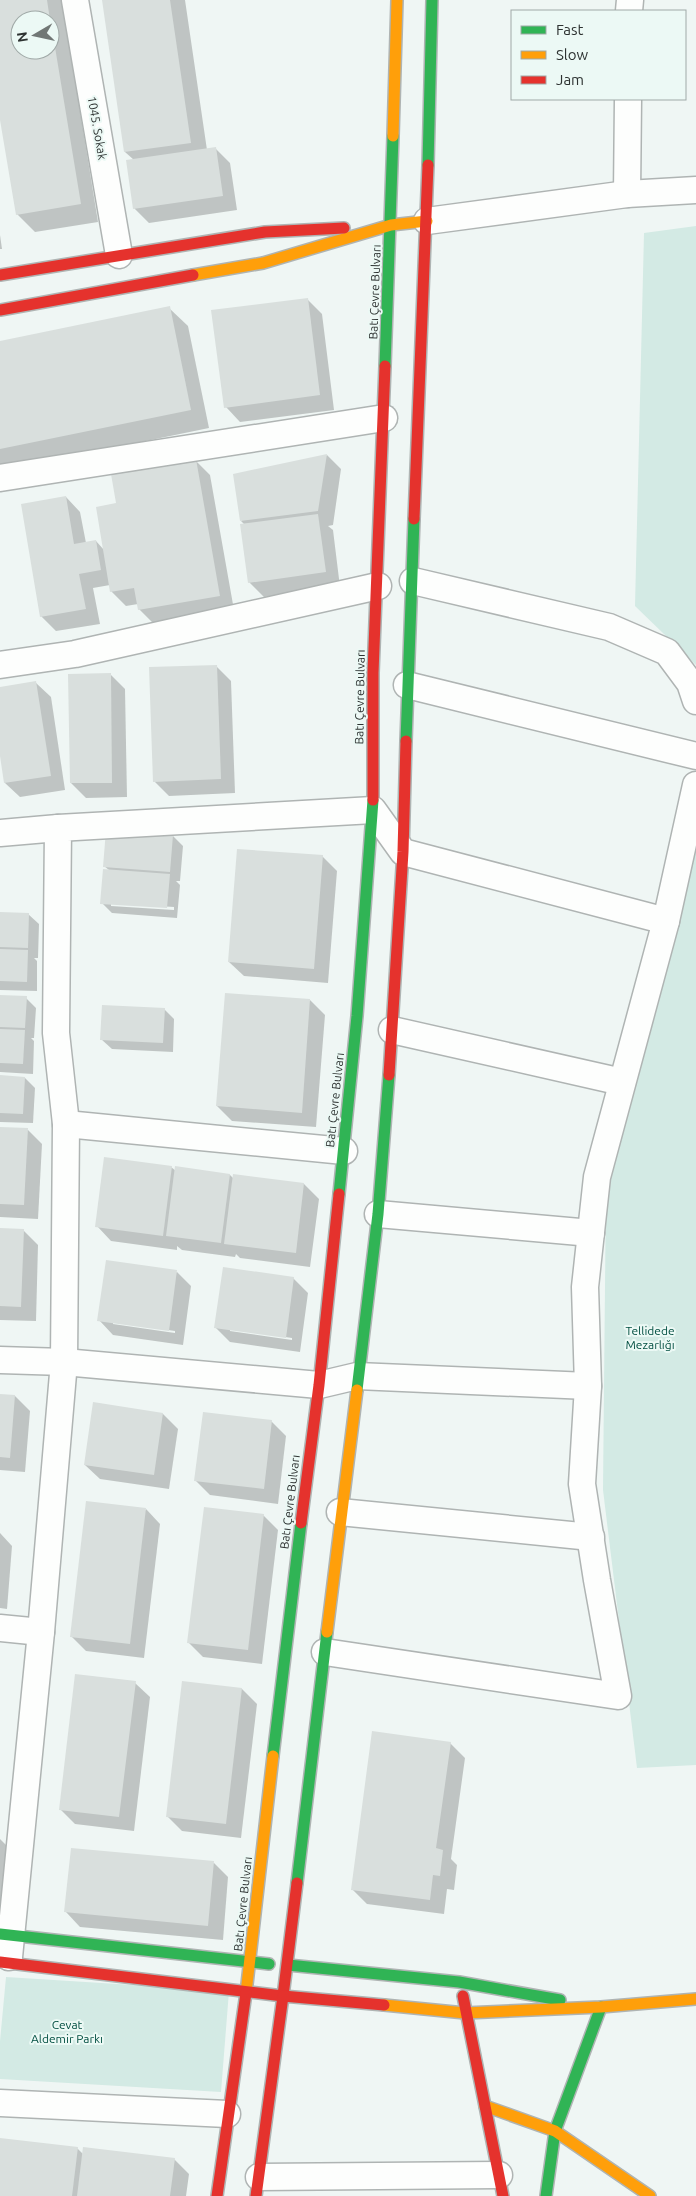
<svg xmlns="http://www.w3.org/2000/svg" width="696" height="2196" viewBox="0 0 696 2196" font-family="Ubuntu,sans-serif">
	<style>
		.green { fill: #d3eae4 }
		.shadow { fill: #0003; fill-rule: evenodd }
		.building { fill: #d9dfdd }
		.lines { fill: none; stroke-linecap: round; stroke-linejoin: round }
		.street-casing { stroke: #afb4b3; stroke-width: 29 }
		.fast-casing { stroke: #afb4b3; stroke-width: 14 }
		.slow-casing { stroke: #afb4b3; stroke-width: 14 }
		.jam-casing { stroke: #afb4b3; stroke-width: 14 }
		.street { stroke: #fdfefd; stroke-width: 26 }
		.fast { stroke: #30b455; stroke-width: 11 }
		.slow { stroke: #ff9f0a; stroke-width: 11 }
		.jam { stroke: #e5322d; stroke-width: 11 }
		.labels { text-anchor: middle; stroke-width: 4; stroke-linejoin: round; paint-order: stroke }
		.street-label { font-size: 12px; fill: #2d3231; stroke: #ecf9f5 }
		.park-label { font-size: 12px; fill: #004e40; stroke: #ecf9f5 }
	</style>
	<rect width="100%" height="100%" fill="#eff6f4"/>
	<!-- green -->
	<g class="green">
		<polygon points="696,226 696,665 635,606 644,233"/>
		<polygon points="696,812 696,1765 637,1768 603,1490 606,1185"/>
		<polygon points="6,1977 229,1991 221,2092 0,2079 0,2041"/>
	</g>
	<!-- shadow -->
	<g class="shadow">
		<path d="M0,0H62L98,222L35,232L17,214L0,112ZM20,20H50V50H20Z"/>
		<polygon points="103,0 185,0 207,150 215,148 230,163 237,210 149,223 134,208 134,160 125,152"/>
		<polygon points="0,235 2,249 0,249"/>
		<polygon points="307,299 322,314 334,410 240,422 226,407"/>
		<polygon points="169,308 188,326 209,428 0,471 0,343"/>
		<polygon points="327,455 341,469 333,525 328,526 333,530 340,587 264,597 249,582 245,525 241,521"/>
		<polygon points="195,460 210,475 234,610 154,624 139,609 138,604 126,606 111,591 110,585 93,588 100,624 56,631 41,616 66,497 80,512 86,543 96,541 104,550 117,504"/>
		<polygon points="216,666 231,681 235,793 169,796 154,781"/>
		<polygon points="110,674 125,689 127,797 86,798 71,783"/>
		<polygon points="36,683 51,697 65,790 20,797 5,783 0,748 0,688"/>
		<path d="M173,836L183,846L180,881H176L180,885L177,918L112,913L102,903L109,870L104,866ZM111,903L174,907V910L111,906Z"/>
		<polygon points="322,856 337,871 328,983 244,976 229,962"/>
		<polygon points="0,913 28,914 39,924 38,958 34,958 37,961 37,991 0,990"/>
		<polygon points="0,996 26,998 36,1008 34,1038 31,1038 34,1041 33,1074 0,1072"/>
		<polygon points="310,1000 325,1015 316,1127 232,1121 217,1106"/>
		<polygon points="164,1009 174,1019 173,1052 112,1049 101,1039"/>
		<polygon points="0,1077 25,1078 35,1088 33,1123 0,1122"/>
		<polygon points="0,1128 28,1130 42,1144 38,1219 0,1217"/>
		<polygon points="171,1167 176,1171 230,1175 234,1179 234,1175 304,1184 319,1199 310,1267 240,1258 236,1254 235,1257 182,1250 177,1246 177,1250 111,1241 97,1226"/>
		<polygon points="0,1230 23,1230 38,1245 36,1321 0,1320"/>
		<path d="M177,1272L191,1286L183,1345L113,1335L99,1320ZM113,1322L175,1331V1333L113,1324Z"/>
		<path d="M293,1278L308,1293L300,1352L230,1342L215,1327ZM230,1329L292,1338V1340L230,1331Z"/>
		<polygon points="0,1395 15,1396 30,1411 25,1472 0,1470"/>
		<polygon points="94,1404 163,1414 178,1429 169,1489 100,1479 85,1465"/>
		<polygon points="271,1421 286,1436 278,1504 210,1495 195,1480"/>
		<polygon points="146,1509 160,1524 144,1658 86,1651 71,1636"/>
		<polygon points="263,1515 278,1530 262,1664 203,1657 188,1642"/>
		<polygon points="0,1533 12,1546 7,1609 0,1608"/>
		<polygon points="183,1682 242,1689 257,1704 241,1838 182,1831 167,1816"/>
		<polygon points="135,1683 150,1697 134,1831 75,1824 60,1809"/>
		<polygon points="450,1743 465,1758 451,1859 457,1865 454,1890 447,1889 444,1914 367,1904 352,1889"/>
		<polygon points="0,1839 7,1846 0,1916"/>
		<polygon points="214,1863 228,1877 223,1940 80,1927 66,1912"/>
		<polygon points="0,2139 77,2148 83,2154 174,2159 189,2174 186,2196 0,2196"/>
	</g>
	<!-- building -->
	<g class="building">
		<polygon points="0,0 47,0 50,20 20,20 20,50 50,50 51,23 81,204 16,215 0,120"/>
		<polygon points="102,0 170,0 191,143 124,152"/>
		<polygon points="216,147 223,196 133,209 126,160"/>
		<polygon points="308,298 320,395 224,408 211,310"/>
		<polygon points="170,306 191,410 0,449 0,341"/>
		<polygon points="327,454 318,511 240,521 233,474"/>
		<polygon points="196,459 220,596 138,610 134,588 110,592 96,507 116,503 111,474"/>
		<polygon points="66,496 74,544 96,540 101,570 79,574 86,609 40,617 21,504"/>
		<polygon points="318,514 326,572 248,583 240,524"/>
		<polygon points="217,665 221,779 153,782 149,667"/>
		<polygon points="111,673 112,783 70,783 68,674"/>
		<polygon points="36,681 51,776 4,783 0,756 0,687"/>
		<polygon points="106,830 173,835 170,872 103,867"/>
		<polygon points="237,849 323,855 314,969 228,962"/>
		<polygon points="103,869 170,874 167,908 100,904"/>
		<polygon points="0,912 29,913 28,948 0,947"/>
		<polygon points="0,949 28,950 27,982 0,981"/>
		<polygon points="225,993 310,999 302,1113 216,1106"/>
		<polygon points="0,995 27,996 25,1028 0,1027"/>
		<polygon points="102,1005 165,1008 163,1043 100,1040"/>
		<polygon points="0,1029 25,1030 23,1064 0,1063"/>
		<polygon points="0,1075 25,1077 23,1114 0,1113"/>
		<polygon points="0,1127 28,1128 24,1205 0,1204"/>
		<polygon points="104,1157 172,1166 163,1236 95,1227"/>
		<polygon points="175,1166 230,1174 221,1243 166,1236"/>
		<polygon points="233,1174 304,1183 296,1253 224,1244"/>
		<polygon points="0,1228 24,1229 21,1307 0,1306"/>
		<polygon points="106,1260 177,1270 169,1331 97,1321"/>
		<polygon points="223,1267 294,1277 286,1338 214,1328"/>
		<polygon points="0,1394 15,1395 10,1458 0,1457"/>
		<polygon points="93,1402 163,1413 154,1475 84,1465"/>
		<polygon points="203,1412 272,1420 264,1489 194,1481"/>
		<polygon points="86,1501 146,1508 130,1644 70,1637"/>
		<polygon points="204,1507 264,1514 248,1650 187,1643"/>
		<polygon points="75,1674 136,1681 119,1817 59,1810"/>
		<polygon points="182,1681 242,1688 226,1824 166,1817"/>
		<polygon points="372,1731 451,1742 436,1848 443,1850 440,1876 433,1875 430,1900 351,1890"/>
		<polygon points="71,1848 214,1861 208,1926 64,1912"/>
		<polygon points="0,2138 78,2147 72,2196 0,2196"/>
		<polygon points="83,2147 175,2158 170,2196 77,2196"/>
	</g>
	<g class="lines">
		<!-- street casing -->
		<g class="street-casing">
			<g id="street">
				<polyline points="75,0 119,255"/>
				<polyline points="629,11 630,0"/>
				<polyline points="627,194 628,99"/>
				<polyline points="427,221 627,194 696,190"/>
				<polyline points="0,478 384,418"/>
				<polyline points="413,581 609,627 667,652 690,683 696,701"/>
				<polyline points="0,665 75,654 378,586"/>
				<polyline points="407,685 696,756"/>
				<polyline points="0,833 58,828"/>
				<polyline points="392,1030 622,1082"/>
				<polyline points="66,1124 344,1151"/>
				<polyline points="378,1214 591,1233"/>
				<polyline points="0,1360 64,1362 319,1385 357,1376 588,1386"/>
				<polyline points="340,1512 591,1537"/>
				<polyline points="0,1628 41,1632"/>
				<polyline points="325,1652 618,1696 597,1580 582,1484 588,1386 585,1287 597,1177 666,921 696,785"/>
				<polyline points="9,1957 41,1632 64,1362 66,1124 56,1033 58,828 373,810 403,852 666,921"/>
				<polyline points="0,2103 227,2114"/>
				<polyline points="259,2177 499,2175"/>
			</g>
		</g>
		<!-- fast casing -->
		<g class="fast-casing">
			<g id="fast">
				<polyline points="428,165 432,0"/>
				<polyline points="385,366 393,136"/>
				<polyline points="406,741 414,519"/>
				<polyline points="339,1194 357,1016 373,800"/>
				<polyline points="357,1390 378,1214 389,1075"/>
				<polyline points="273,1756 301,1523"/>
				<polyline points="297,1883 327,1632"/>
				<polyline points="0,1934 269,1964"/>
				<polyline points="288,1965 459,1982 560,2000"/>
				<polyline points="546,2196 555,2131 601,2007"/>
			</g>
		</g>
		<!-- slow casing -->
		<g class="slow-casing">
			<g id="slow">
				<polyline points="393,136 397,0"/>
				<polyline points="193,275 263,263 391,225 427,221"/>
				<polyline points="327,1632 357,1390"/>
				<polyline points="246,1993 273,1756"/>
				<polyline points="384,2005 465,2013 601,2007 696,1999"/>
				<polyline points="485,2106 555,2131 650,2196"/>
			</g>
		</g>
		<!-- jam casing -->
		<g class="jam-casing">
			<g id="jam">
				<polyline points="0,275 265,232 344,228"/>
				<polyline points="0,310 193,275"/>
				<polyline points="414,519 428,165"/>
				<polyline points="373,800 373,673 385,366"/>
				<polyline points="389,1075 403,852 406,741"/>
				<polyline points="301,1523 319,1385 339,1194"/>
				<polyline points="0,1962 283,1996 297,1883"/>
				<polyline points="463,1996 503,2196"/>
				<polyline points="217,2196 246,1993"/>
				<polyline points="256,2196 283,1996 384,2005"/>
			</g>
		</g>
		<!-- street -->
		<use href="#street" class="street"/>
		<!-- fast -->
		<use href="#fast" class="fast"/>
		<!-- slow -->
		<use href="#slow" class="slow"/>
		<!-- jam -->
		<use href="#jam" class="jam"/>
	</g>
	<g class="labels">
		<!-- street labels -->
		<g class="street-label">
			<text transform="translate(97 128) rotate(80)" y="4">1045. Sokak</text>
			<text transform="translate(375 292) rotate(-88)" y="4">Batı Çevre Bulvarı</text>
			<text transform="translate(360 697) rotate(-89)" y="4">Batı Çevre Bulvarı</text>
			<text transform="translate(335 1100) rotate(-84)" y="4">Batı Çevre Bulvarı</text>
			<text transform="translate(290 1502) rotate(-83)" y="4">Batı Çevre Bulvarı</text>
			<text transform="translate(243 1904) rotate(-84)" y="4">Batı Çevre Bulvarı</text>
		</g>
		<!-- park labels -->
		<g class="park-label">
			<text x="650" y="1335">Tellidede<tspan x="650" dy="14">Mezarlığı</tspan></text>
			<text x="67" y="2029">Cevat<tspan x="67" dy="14">Aldemir Parkı</tspan></text>
		</g>
	</g>
	<!-- legend -->
	<rect x="511" y="10" width="175" height="90" fill="#ecf9f5" stroke="#a0a9a7"/>
	<rect x="521" y="26" width="25" height="8" fill="#30b455" stroke="#a0a9a7"/>
	<text x="556" y="35" font-size="15" fill="#2d3231">Fast</text>
	<rect x="521" y="51" width="25" height="8" fill="#ff9f0a" stroke="#a0a9a7"/>
	<text x="556" y="60" font-size="15" fill="#2d3231">Slow</text>
	<rect x="521" y="76" width="25" height="8" fill="#e5322d" stroke="#a0a9a7"/>
	<text x="556" y="85" font-size="15" fill="#2d3231">Jam</text>
	<!-- north arrow -->
	<g transform="translate(35 35) rotate(261)"><circle r="24" fill="#ecf9f5" stroke="#a0a9a7"/>
	<path d="M0-4L9 19L0 12L-9 19Z" fill="#717775"/>
	<text y="-8" font-size="14" font-weight="bold" text-anchor="middle" fill="#2d3231">N</text>
	</g>
</svg>
